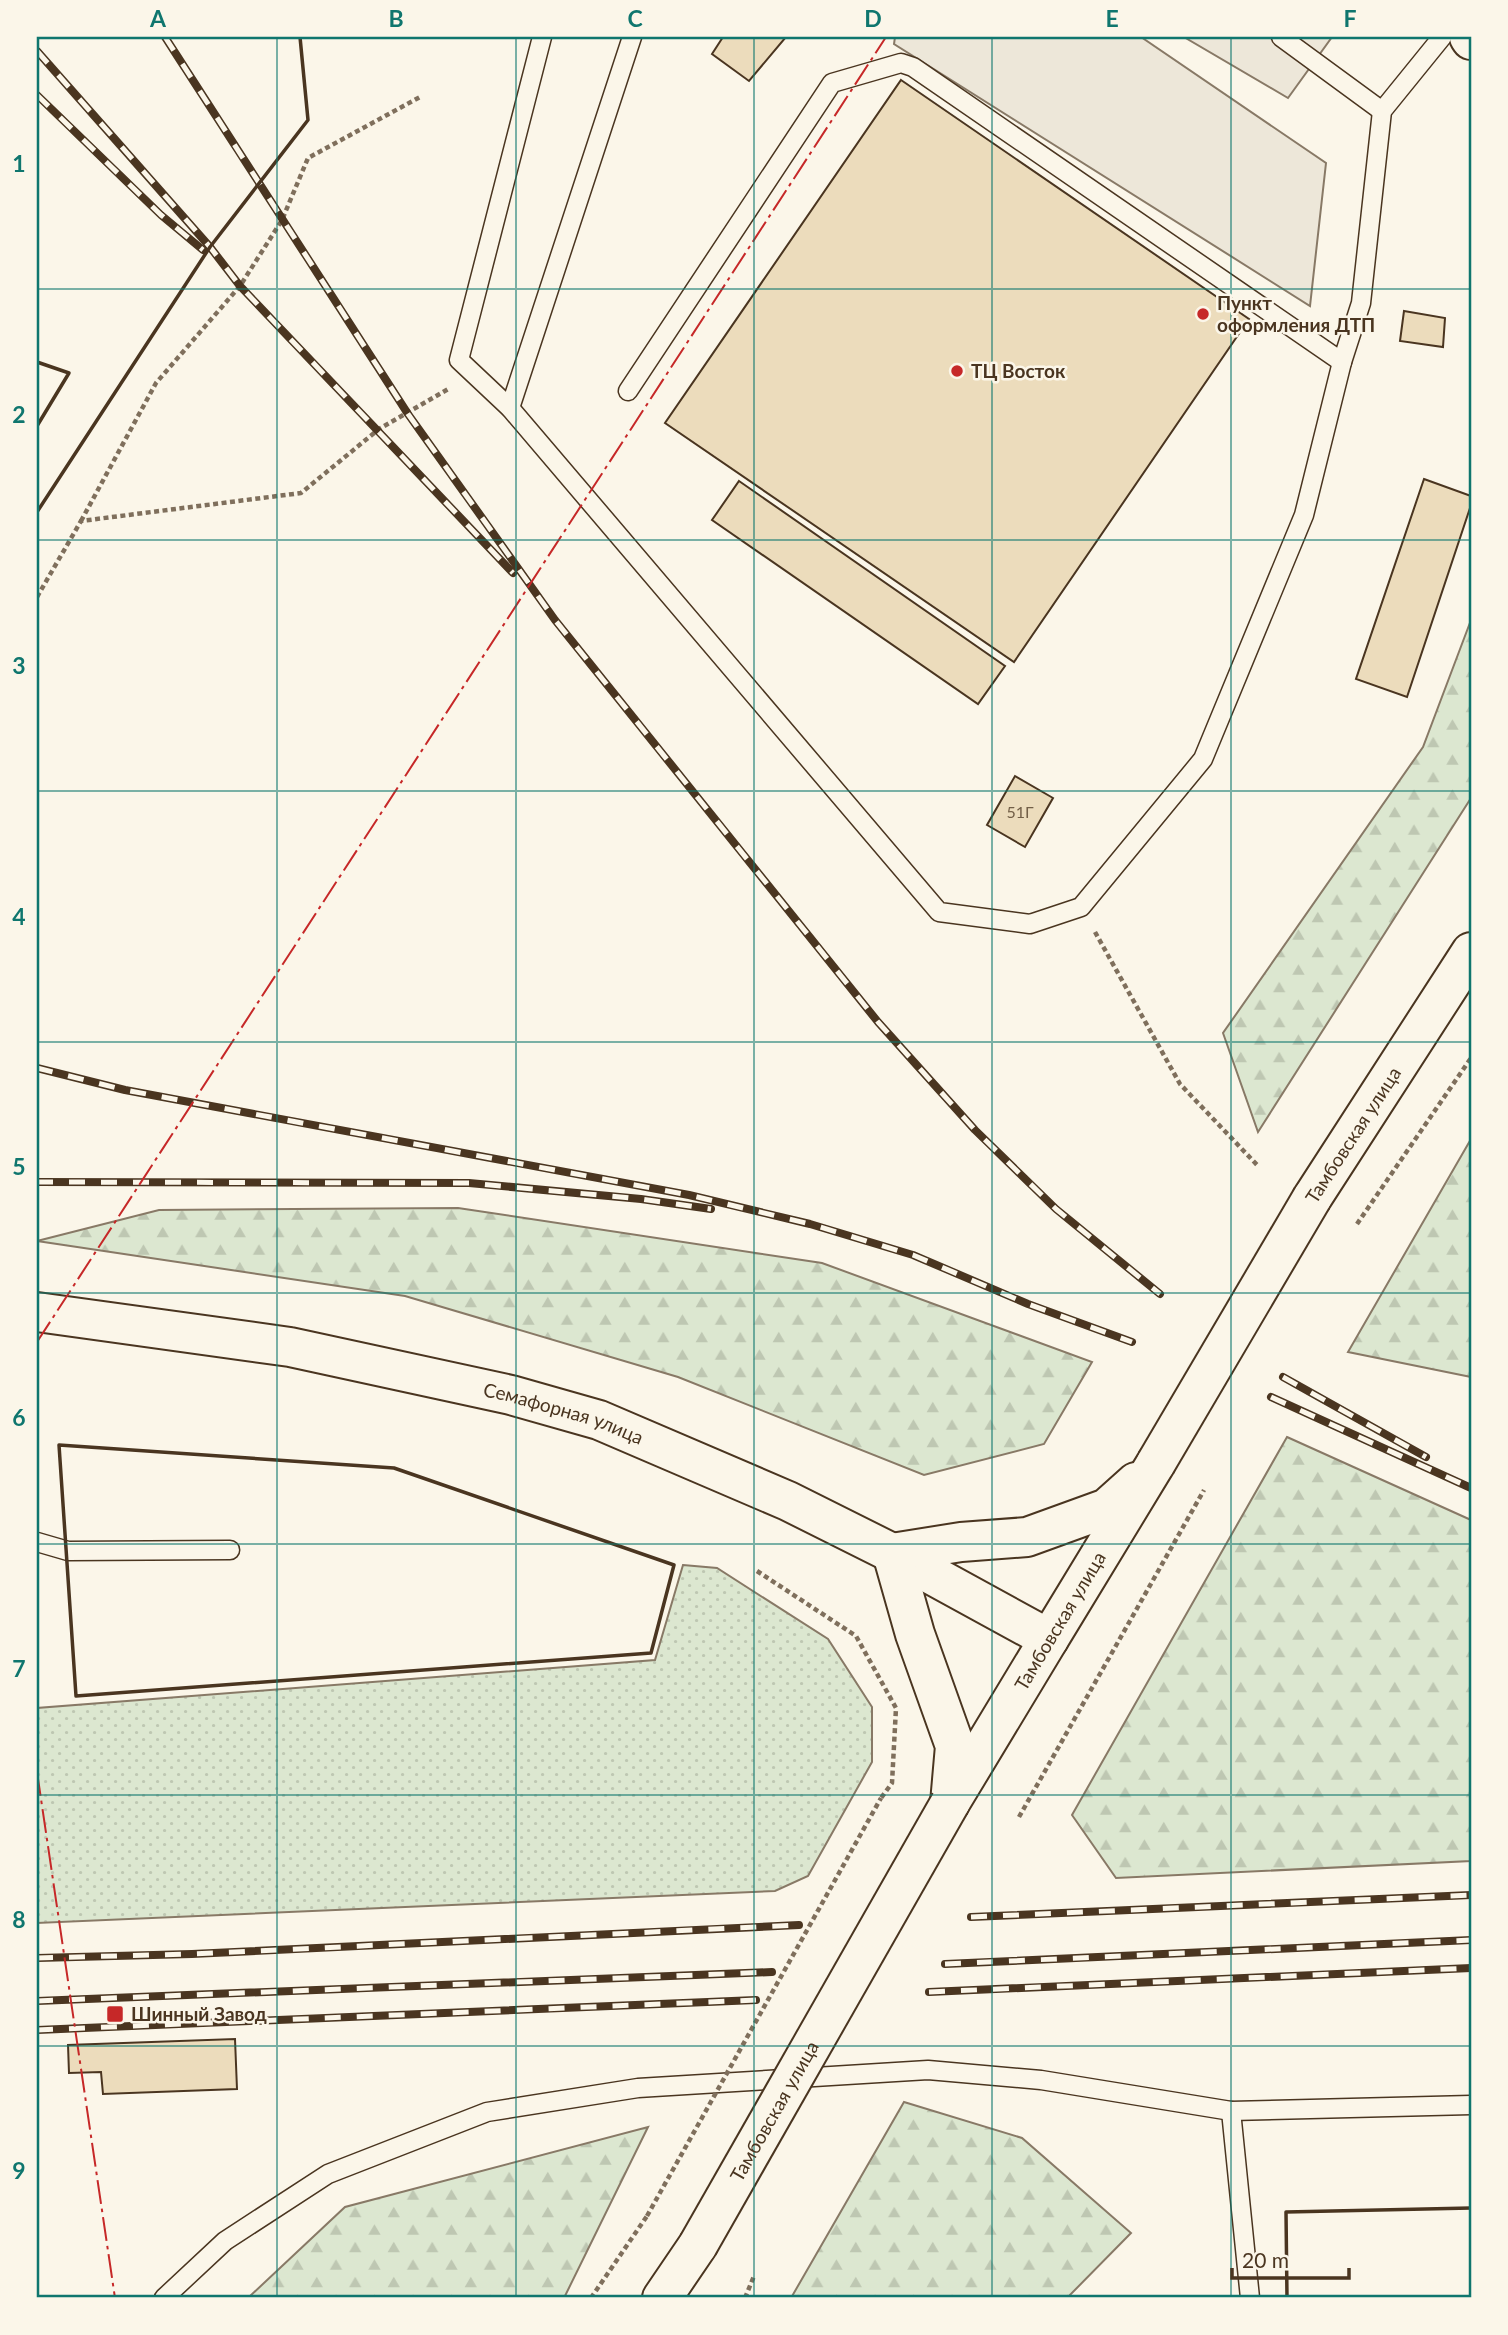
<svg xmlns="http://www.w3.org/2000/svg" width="1508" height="2335" viewBox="0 0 1508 2335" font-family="Lato,sans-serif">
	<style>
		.grass { fill: url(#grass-dots); stroke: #887966; stroke-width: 2 }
		.forest { fill: url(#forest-firs); stroke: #887966; stroke-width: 2 }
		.parking { fill: #ede7d9; stroke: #887966; stroke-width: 2 }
		.building { fill: #ecdcbc; stroke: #4a3520; stroke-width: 2 }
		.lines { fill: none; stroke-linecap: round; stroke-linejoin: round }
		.service-casing { stroke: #4a3520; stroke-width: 21 }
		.primary-casing { stroke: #4a3520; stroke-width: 42 }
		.trunk-casing { stroke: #4a3520; stroke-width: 42 }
		.path { stroke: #7f6f5c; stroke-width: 4.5; stroke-dasharray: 5 3.5; stroke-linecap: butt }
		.service { stroke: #fbf6e9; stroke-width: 18 }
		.primary { stroke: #fbf6e9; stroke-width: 38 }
		.trunk { stroke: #fbf6e9; stroke-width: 38 }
		.rail-casing { stroke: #4a3520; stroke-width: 8 }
		.rail { stroke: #fbf6e9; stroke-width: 5; stroke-dasharray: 16; stroke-linecap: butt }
		.primary-bridge-casing { stroke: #4a3520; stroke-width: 42; stroke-linecap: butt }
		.trunk-bridge-casing { stroke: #4a3520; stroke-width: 42; stroke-linecap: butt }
		.path-bridge { stroke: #7f6f5c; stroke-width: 4.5; stroke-dasharray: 5 3.5; stroke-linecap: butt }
		.primary-bridge { stroke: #fbf6e9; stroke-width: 38 }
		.trunk-bridge { stroke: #fbf6e9; stroke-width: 38 }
		.wall { stroke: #4a3520; stroke-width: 3.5 }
		.power { stroke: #c62828; stroke-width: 2; stroke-dasharray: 24 5 3.5 5; stroke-linecap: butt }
		.grid { fill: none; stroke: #0f766e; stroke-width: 2; stroke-opacity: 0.55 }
		.poi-dot { fill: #c62828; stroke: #fbf6e9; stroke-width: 2.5 }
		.labels { text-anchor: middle; stroke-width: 5; stroke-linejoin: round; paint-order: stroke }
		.number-label { font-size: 16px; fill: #725f47 }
		.poi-label { font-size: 19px; font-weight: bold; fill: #4a3520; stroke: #fbf6e9; text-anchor: start }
		.street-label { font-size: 19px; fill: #4a3520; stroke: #fbf6e9 }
		.neatline { fill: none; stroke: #0f766e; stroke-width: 2.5 }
		.grid-label { font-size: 23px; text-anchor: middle; font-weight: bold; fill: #0f766e }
	</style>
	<defs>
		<pattern id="grass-dots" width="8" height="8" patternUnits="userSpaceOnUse" patternTransform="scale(1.75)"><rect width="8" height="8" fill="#dce7d0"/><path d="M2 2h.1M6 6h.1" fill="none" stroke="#bec7b2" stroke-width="1.8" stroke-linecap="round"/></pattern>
		<pattern id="forest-firs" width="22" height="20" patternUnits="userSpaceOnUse" patternTransform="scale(1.75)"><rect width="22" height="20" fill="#dce7d0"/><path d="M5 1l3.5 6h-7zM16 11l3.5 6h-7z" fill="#bec7b2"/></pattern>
	</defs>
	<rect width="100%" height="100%" fill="#fbf6e9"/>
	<!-- grass -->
	<polygon class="grass" points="683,1565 717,1568 828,1639 872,1707 872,1762 808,1876 775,1891 37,1923 37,1708 655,1660"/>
	<!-- forest -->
	<g class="forest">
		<polygon points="1471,620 1471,798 1258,1132 1223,1033 1423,747"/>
		<polygon points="1471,1139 1471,1377 1348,1352"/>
		<polygon points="458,1208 822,1263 1092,1362 1044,1444 924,1475 678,1377 405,1296 37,1241 159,1210"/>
		<polygon points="1287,1437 1471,1520 1471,1861 1116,1878 1072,1815"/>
		<polygon points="904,2102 1022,2138 1131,2233 1067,2298 791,2298"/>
		<polygon points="648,2127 564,2298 248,2298 345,2207"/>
	</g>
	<!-- parking -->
	<g class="parking">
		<polygon points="895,37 1141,37 1326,163 1310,306 894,44"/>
		<polygon points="1184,37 1332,37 1288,98"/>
	</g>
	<!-- building -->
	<g class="building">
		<polygon points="723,37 786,37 749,81 712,54"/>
		<polygon points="901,80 1249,319 1014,662 665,423"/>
		<polygon points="1404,311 1445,318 1443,347 1400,341"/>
		<polygon points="1424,479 1471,496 1471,505 1407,697 1356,679"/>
		<polygon points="739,481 1005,666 978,704 712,520"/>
		<polygon points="1015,776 1053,798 1025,847 987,825"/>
		<polygon points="235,2039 237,2089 103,2094 101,2072 69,2073 68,2045"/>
	</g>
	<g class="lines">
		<!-- service casing -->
		<g class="service-casing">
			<g id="service">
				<polyline points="542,37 459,360 510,408 939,912 1030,924 1081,907 1203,759 1304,515 1342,362"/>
				<polyline points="1281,37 1382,111"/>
				<polyline points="628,391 832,83 901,63 913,67 1342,362 1361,303 1382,111 1442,37"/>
				<polyline points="510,408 632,37"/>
				<polyline points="37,1542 68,1551 230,1550"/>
				<polyline points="1231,2111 1250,2298"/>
				<polyline points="164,2298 225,2241 328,2174 487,2112 638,2088 928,2070 1041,2080 1231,2111 1471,2105"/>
			</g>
		</g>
		<!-- primary casing -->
		<g class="primary-casing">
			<g id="primary">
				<polyline points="950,1803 1049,1639"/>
				<polyline points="662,2298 698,2245"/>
			</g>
		</g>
		<!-- trunk casing -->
		<g class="trunk-casing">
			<g id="trunk">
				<polyline points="1469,37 1471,40"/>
				<polyline points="1312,1198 1471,952"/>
				<path id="s1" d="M37,1312L290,1347L511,1395L599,1420L788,1501L892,1553L1049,1639L1156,1463"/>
				<polyline points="892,1553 961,1542 1027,1537 1107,1508 1136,1482"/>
				<polyline points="892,1553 915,1634 955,1746 950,1803"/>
			</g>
		</g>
		<!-- path -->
		<g class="path">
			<polyline points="81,521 156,383 240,286 282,220 308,158 420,97"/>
			<polyline points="37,597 81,521 301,493 379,429 450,388"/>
			<polyline points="1095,932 1180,1084 1259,1167"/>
			<polyline points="1357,1224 1471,1058"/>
			<polyline points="757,1571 856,1636 896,1708 892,1783 881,1798"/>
			<polyline points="1019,1817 1204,1490"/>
			<polyline points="591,2298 647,2216"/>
			<polyline points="745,2298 754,2276"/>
		</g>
		<!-- service -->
		<use href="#service" class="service"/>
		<!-- primary -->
		<use href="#primary" class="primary"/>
		<!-- trunk -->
		<use href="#trunk" class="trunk"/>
		<!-- rail casing -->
		<g class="rail-casing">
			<g id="rail">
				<polyline points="165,37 408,414 555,620 878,1022 975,1130 1056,1209 1160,1294"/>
				<polyline points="37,51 210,247 240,286 513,573"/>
				<polyline points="37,95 161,215 203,250"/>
				<polyline points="37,1068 125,1090 689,1195 810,1224 913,1255 1028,1304 1132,1342"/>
				<polyline points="37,1182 469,1183 641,1199 711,1209"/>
				<polyline points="1283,1377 1426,1457"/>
				<polyline points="1271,1397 1471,1488"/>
				<polyline points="971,1917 1471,1895"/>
				<polyline points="37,1958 192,1954 799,1925"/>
				<polyline points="945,1964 1471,1940"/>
				<polyline points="929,1992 1471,1968"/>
				<polyline points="37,2001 772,1972"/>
				<polyline points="37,2030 756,2000"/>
			</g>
		</g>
		<!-- rail -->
		<use href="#rail" class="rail"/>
		<!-- primary-bridge casing -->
		<g class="primary-bridge-casing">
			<g id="primary-bridge">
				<path id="s2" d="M698,2245L950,1803"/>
			</g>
		</g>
		<!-- trunk-bridge casing -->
		<g class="trunk-bridge-casing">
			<polyline id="trunk-bridge" points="1156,1463 1312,1198"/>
		</g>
		<!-- path-bridge -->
		<polyline class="path-bridge" points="647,2216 881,1798"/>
		<!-- primary-bridge -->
		<use href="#primary-bridge" class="primary-bridge"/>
		<!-- trunk-bridge -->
		<use href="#trunk-bridge" class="trunk-bridge"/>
		<!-- wall -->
		<g class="wall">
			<polyline points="37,362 69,373 37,426"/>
			<polyline points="37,512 210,247 308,120 300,37"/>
			<polygon points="59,1445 394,1468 674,1565 651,1653 76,1696"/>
			<polyline points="1287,2298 1286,2212 1471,2208"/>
		</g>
		<!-- power -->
		<g class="power">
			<polyline points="37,1342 886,37"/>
			<polyline points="37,1772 115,2298"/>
		</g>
	</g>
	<!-- grid -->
	<path class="grid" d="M277,37V2298M516,37V2298M754,37V2298M992,37V2298M1231,37V2298M37,289H1471M37,540H1471M37,791H1471M37,1042H1471M37,1293H1471M37,1544H1471M37,1795H1471M37,2046H1471"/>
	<!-- markers -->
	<g class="poi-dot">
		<circle cx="1203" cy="314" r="7"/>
		<circle cx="957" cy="371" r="7"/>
		<rect x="106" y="2005" width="18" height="18" rx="3.5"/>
	</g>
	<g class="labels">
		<!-- number labels -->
		<g class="number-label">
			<text x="1020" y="818">51Г</text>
		</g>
		<!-- poi labels -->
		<g class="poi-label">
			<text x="1217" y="310">Пункт<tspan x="1217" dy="22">оформления ДТП</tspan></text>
			<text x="971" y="378">ТЦ Восток</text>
			<text x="131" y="2021">Шинный Завод</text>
		</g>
		<!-- street labels -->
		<g class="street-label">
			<text transform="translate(1353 1135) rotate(-57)" y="7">Тамбовская улица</text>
			<text dy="7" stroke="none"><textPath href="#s1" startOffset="537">Семафорная улица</textPath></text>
			<text transform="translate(1060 1621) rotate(-59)" y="7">Тамбовская улица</text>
			<text dy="7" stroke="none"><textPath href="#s2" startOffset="154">Тамбовская улица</textPath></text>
		</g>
	</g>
	<!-- border -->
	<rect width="1508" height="2335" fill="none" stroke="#fbf6e9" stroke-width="77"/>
	<!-- scale -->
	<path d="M1232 2268v10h117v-10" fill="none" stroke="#4a3520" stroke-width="3.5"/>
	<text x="1242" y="2268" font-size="21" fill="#4a3520" stroke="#fbf6e9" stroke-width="5" paint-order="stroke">20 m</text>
	<rect x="38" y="38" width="1432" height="2258" class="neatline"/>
	<g class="grid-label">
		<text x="158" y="27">A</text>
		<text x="396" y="27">B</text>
		<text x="635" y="27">C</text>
		<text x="873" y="27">D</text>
		<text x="1112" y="27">E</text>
		<text x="1350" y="27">F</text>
		<text x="19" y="172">1</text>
		<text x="19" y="423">2</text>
		<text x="19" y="674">3</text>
		<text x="19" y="925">4</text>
		<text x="19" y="1175">5</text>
		<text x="19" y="1426">6</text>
		<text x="19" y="1677">7</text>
		<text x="19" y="1928">8</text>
		<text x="19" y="2179">9</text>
	</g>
</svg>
